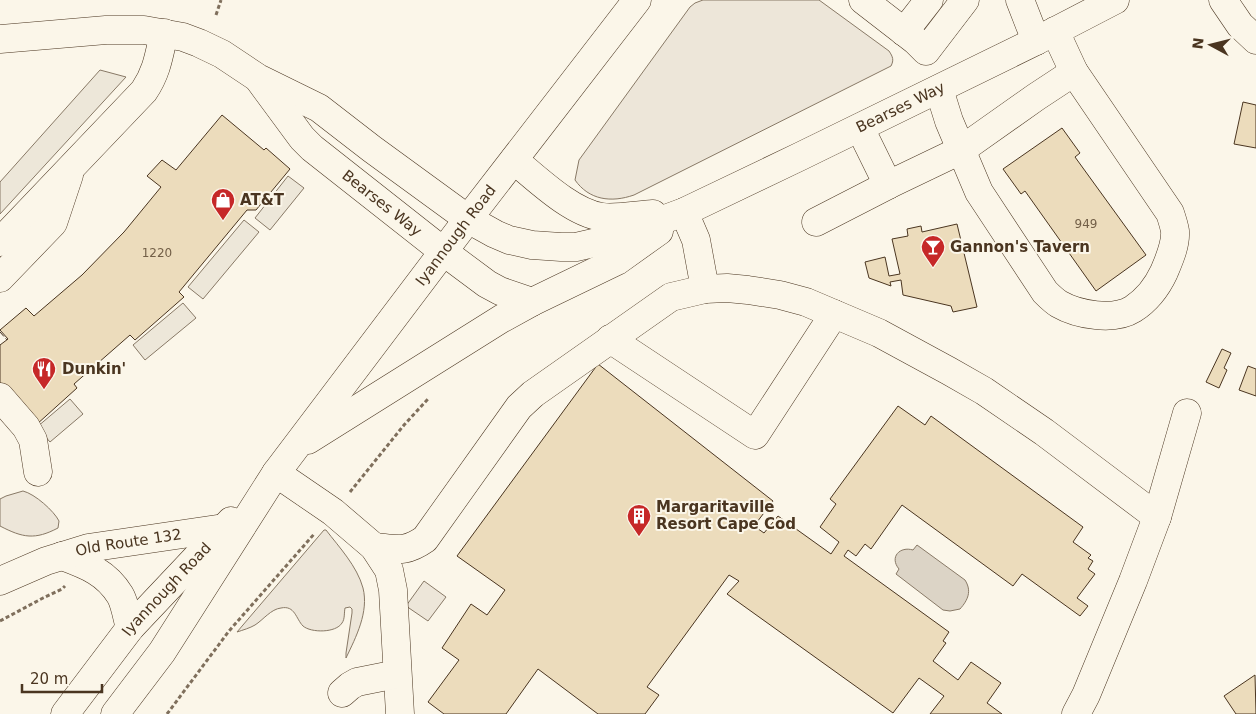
<svg xmlns="http://www.w3.org/2000/svg" width="1256" height="714" viewBox="0 0 1256 714" font-family="'DejaVu Sans',sans-serif">
	<style>
		.green { fill: #ede6d9; stroke: #887966 }
		.parking { fill: #ede7d9; stroke: #887966 }
		.water { fill: #dcd4c6; stroke: #887966 }
		.building { fill: #ecdcbc; stroke: #4a3520 }
		.lines { fill: none; stroke-linecap: round; stroke-linejoin: round }
		.minor-casing { stroke: #4a3520; stroke-width: 29 }
		.major-casing { stroke: #4a3520; stroke-width: 29 }
		.path { stroke: #7f6f5c; stroke-width: 3; stroke-dasharray: 4 2.5; stroke-linecap: butt }
		.minor { stroke: #fbf6e9; stroke-width: 28 }
		.major { stroke: #fbf6e9; stroke-width: 28 }
		.fence { stroke: #4a3520; stroke-width: 1; stroke-dasharray: 6 2.5; stroke-linecap: butt }
		.labels { text-anchor: middle; stroke-width: 4; stroke-linejoin: round; paint-order: stroke }
		.number-label { font-size: 12px; fill: #725f47 }
		.street-label { font-size: 15px; fill: #4a3520; stroke: #fbf6e9 }
		.poi-label { font-size: 15px; font-weight: bold; fill: #4a3520; stroke: #fbf6e9; text-anchor: start }
	</style>
	<rect width="100%" height="100%" fill="#fbf6e9"/>
	<!-- green -->
	<g class="green">
		<path d="M703,0H819L889,51C893,57 894,60 891,66L634,195C611,203 589,200 575,180L579,160L690,7L695,3Z"/>
		<path d="M23,491C35,494 54,511 59,521L58,528C35,540 23,538 0,526V499L6,496Z"/>
		<path d="M324,530H326C339,547 357,566 363,588C369,612 356,637 346,658V653L352,613V609L350,607L345,608C344,613 345,619 342,623C336,633 311,633 303,626C296,619 295,605 281,608C271,609 263,620 255,625C250,628 243,630 237,632Z"/>
		<polygon points="424,581 446,597 428,621 406,606"/>
	</g>
	<!-- parking -->
	<g class="parking">
		<polygon points="100,70 126,77 0,214 0,182"/>
		<polygon points="288,176 304,188 270,230 255,218"/>
		<polygon points="244,220 259,232 203,299 188,287"/>
		<polygon points="183,303 196,318 145,360 133,345"/>
		<polygon points="70,399 83,414 50,442 37,427"/>
	</g>
	<!-- water -->
	<path class="water" d="M917,545L965,580C972,591 968,600 960,609L950,611L943,610L896,574L899,569C889,557 900,546 913,550Z"/>
	<!-- building -->
	<g class="building">
		<polygon points="1243,102 1256,105 1256,148 1234,144"/>
		<polygon points="222,115 264,150 266,148 290,169 256,210 247,210 179,292 184,297 135,340 130,335 74,384 77,388 36,425 0,383 0,345 8,339 0,330 26,308 34,316 82,275 124,232 161,187 147,176 162,160 176,170"/>
		<polygon points="1062,128 1080,153 1075,157 1146,255 1096,291 1025,191 1021,194 1003,169"/>
		<polygon points="957,224 977,307 953,312 951,306 903,295 901,280 890,282 891,286 869,278 865,262 885,257 889,276 900,274 892,239 908,236 907,229 921,226 922,232"/>
		<polygon points="1222,349 1231,353 1224,368 1227,370 1219,388 1206,382"/>
		<polygon points="598,364 773,501 754,526 764,533 778,516 831,554 839,542 820,527 836,504 830,499 898,406 925,425 931,416 1083,527 1073,542 1091,555 1088,558 1093,561 1088,569 1095,574 1077,598 1088,606 1080,616 1022,574 1013,586 902,505 871,549 865,544 856,556 848,550 844,556 949,632 943,641 946,643 933,661 958,680 971,662 1001,683 987,703 1002,714 930,714 944,696 919,678 893,713 727,594 739,581 729,575 647,687 659,695 645,714 598,714 538,669 506,714 444,714 428,702 459,660 442,648 471,604 487,615 505,590 457,556"/>
		<polygon points="1248,366 1256,369 1256,396 1239,390"/>
		<polygon points="1255,675 1256,714 1236,714 1224,696"/>
	</g>
	<g class="lines">
		<!-- minor casing -->
		<g class="minor-casing">
			<g id="minor">
				<polyline points="863,0 916,41 926,51 965,0"/>
				<polyline points="1020,0 1036,41"/>
				<polyline points="904,32 929,0"/>
				<polyline points="0,39 106,30 144,30 183,37 199,43 222,54 258,78 319,108 372,149 468,219"/>
				<path id="s1" d="M260,81L302,138L312,148L444,252"/>
				<path d="M939,89L949,121L979,192L1045,292C1049,296 1054,301 1059,304C1078,315 1114,321 1133,309C1147,300 1157,287 1164,272C1169,260 1176,245 1175,231C1174,225 1172,219 1170,213L1074,72L1055,31"/>
				<polyline points="860,128 888,185 961,150 1036,97 1074,72"/>
				<polyline points="684,212 696,240 705,289"/>
				<polyline points="816,222 888,185"/>
				<path d="M0,242L144,91C157,72 159,55 164,33"/>
				<polyline points="0,278 53,223 69,175"/>
				<polyline points="610,339 755,435 834,314"/>
				<polyline points="0,397 26,427 33,440 38,472"/>
				<polyline points="276,473 333,512 374,547 389,570 393,590 400,714"/>
				<polyline points="1157,517 1187,413"/>
				<path d="M374,547C397,549 405,553 425,539L519,407L533,394L671,297L705,289L727,288L748,290L780,295L806,302L879,333L949,371L984,391L1044,432L1157,517L1133,581L1086,695L1076,714"/>
				<path d="M62,556C86,565 106,572 120,595C125,603 127,618 130,628"/>
				<path id="s2" d="M0,581L46,561L88,548L224,528"/>
				<polyline points="342,693 350,686 357,682 397,674"/>
			</g>
		</g>
		<!-- major casing -->
		<g class="major-casing">
			<g id="major">
				<polyline points="1223,0 1240,25 1256,40"/>
				<path d="M514,160C537,179 572,213 602,217C615,219 638,215 653,214"/>
				<path id="s3" d="M468,219L495,234L509,240L532,245L561,247H576L611,239L684,212L801,156L1036,41L1115,0"/>
				<polyline points="444,252 487,284 500,291 532,302"/>
				<polyline points="308,440 501,319 532,302 617,261 659,231"/>
				<path id="s4" d="M65,714L130,628L231,521"/>
				<path id="s5" d="M115,714L162,652L276,473L468,219L637,0"/>
			</g>
		</g>
		<!-- path -->
		<g class="path">
			<polyline points="216,15 221,0"/>
			<polyline points="350,492 404,425 428,399"/>
			<polyline points="0,621 43,598 62,589 65,586"/>
			<polyline points="167,714 229,631 315,533"/>
		</g>
		<!-- minor -->
		<use href="#minor" class="minor"/>
		<!-- major -->
		<use href="#major" class="major"/>
		<!-- fence -->
		<polyline class="fence" points="0,332 7,340"/>
	</g>
	<!-- icons -->
	<defs>
		<g id="shop-pin" transform="scale(1.25)"><path d="M0 17L-7.5 6A9.5 9.5 0 1 1 7.5 6Z" fill="#c62828" stroke="#fbf6e9"/><path d="M-5-2.5h2.3a2.7 3.5 0 0 1 5.4 0H5L5.5 6h-11ZM-1.5-2.5h3a1.5 2.3 0 0 0-3 0Z" fill="#fff"/></g>
		<g id="bar-pin" transform="scale(1.25)"><path d="M0 17L-7.5 6A9.5 9.5 0 1 1 7.5 6Z" fill="#c62828" stroke="#fbf6e9"/><path d="M-6-5H6L.8 .8V4.5H3.5V6h-7V4.5H-.8V.8Z" fill="#fff"/></g>
		<g id="restaurant-pin" transform="scale(1.25)"><path d="M0 17L-7.5 6A9.5 9.5 0 1 1 7.5 6Z" fill="#c62828" stroke="#fbf6e9"/><path d="M-5-6h1v4h1v-4h1v4h1v-4h1v5L-1.5 .5V6h-2V.5L-5-1ZM5-6V6H3V1.5H1.5Q1.5-4 5-6Z" fill="#fff"/></g>
		<g id="building-pin" transform="scale(1.25)"><path d="M0 17L-7.5 6A9.5 9.5 0 1 1 7.5 6Z" fill="#c62828" stroke="#fbf6e9"/><path d="M-4-6H4V6H1V3H-1V6H-4ZM-2.5-4.3h1.7v1.8h-1.7ZM.8-4.3h1.7v1.8H.8ZM-2.5-1h1.7V.8h-1.7ZM.8-1h1.7V.8H.8Z" fill="#fff"/></g>
	</defs>
	<g fill-rule="evenodd">
		<use href="#shop-pin" x="223" y="200"/>
		<use href="#bar-pin" x="933" y="247"/>
		<use href="#restaurant-pin" x="44" y="369"/>
		<use href="#building-pin" x="639" y="516"/>
	</g>
	<g class="labels">
		<!-- number labels -->
		<g class="number-label">
			<text x="1086" y="228">949</text>
			<text x="157" y="257">1220</text>
		</g>
		<!-- street labels -->
		<g class="street-label">
			<text dy="5" stroke="none"><textPath href="#s3" startOffset="468">Bearses Way</textPath></text>
			<text dy="5" stroke="none"><textPath href="#s1" startOffset="174">Bearses Way</textPath></text>
			<text dy="5" stroke="none"><textPath href="#s5" startOffset="588">Iyannough Road</textPath></text>
			<text dy="5" stroke="none"><textPath href="#s2" startOffset="135">Old Route 132</textPath></text>
			<text dy="5" stroke="none"><textPath href="#s4" startOffset="161">Iyannough Road</textPath></text>
		</g>
		<!-- poi labels -->
		<g class="poi-label">
			<text x="240" y="205">AT&amp;T</text>
			<text x="950" y="252">Gannon's Tavern</text>
			<text x="62" y="374">Dunkin'</text>
			<text x="656" y="512">Margaritaville<tspan x="656" dy="17">Resort Cape Cod</tspan></text>
		</g>
	</g>
	<!-- north arrow -->
	<g transform="translate(1211 45) rotate(277)" stroke="#fbf6e9" stroke-width="4" paint-order="stroke">
	<path d="M0-4L9 19L0 12L-9 19Z" fill="#4a3520"/>
	<text y="-8" font-size="14" font-weight="bold" text-anchor="middle" fill="#4a3520">N</text>
	</g>
	<!-- scale -->
	<path d="M22 684v8h80v-8" fill="none" stroke="#4a3520" stroke-width="2.5"/>
	<text x="30" y="684" font-size="15" fill="#4a3520" stroke="#fbf6e9" stroke-width="4" paint-order="stroke">20 m</text>
</svg>
